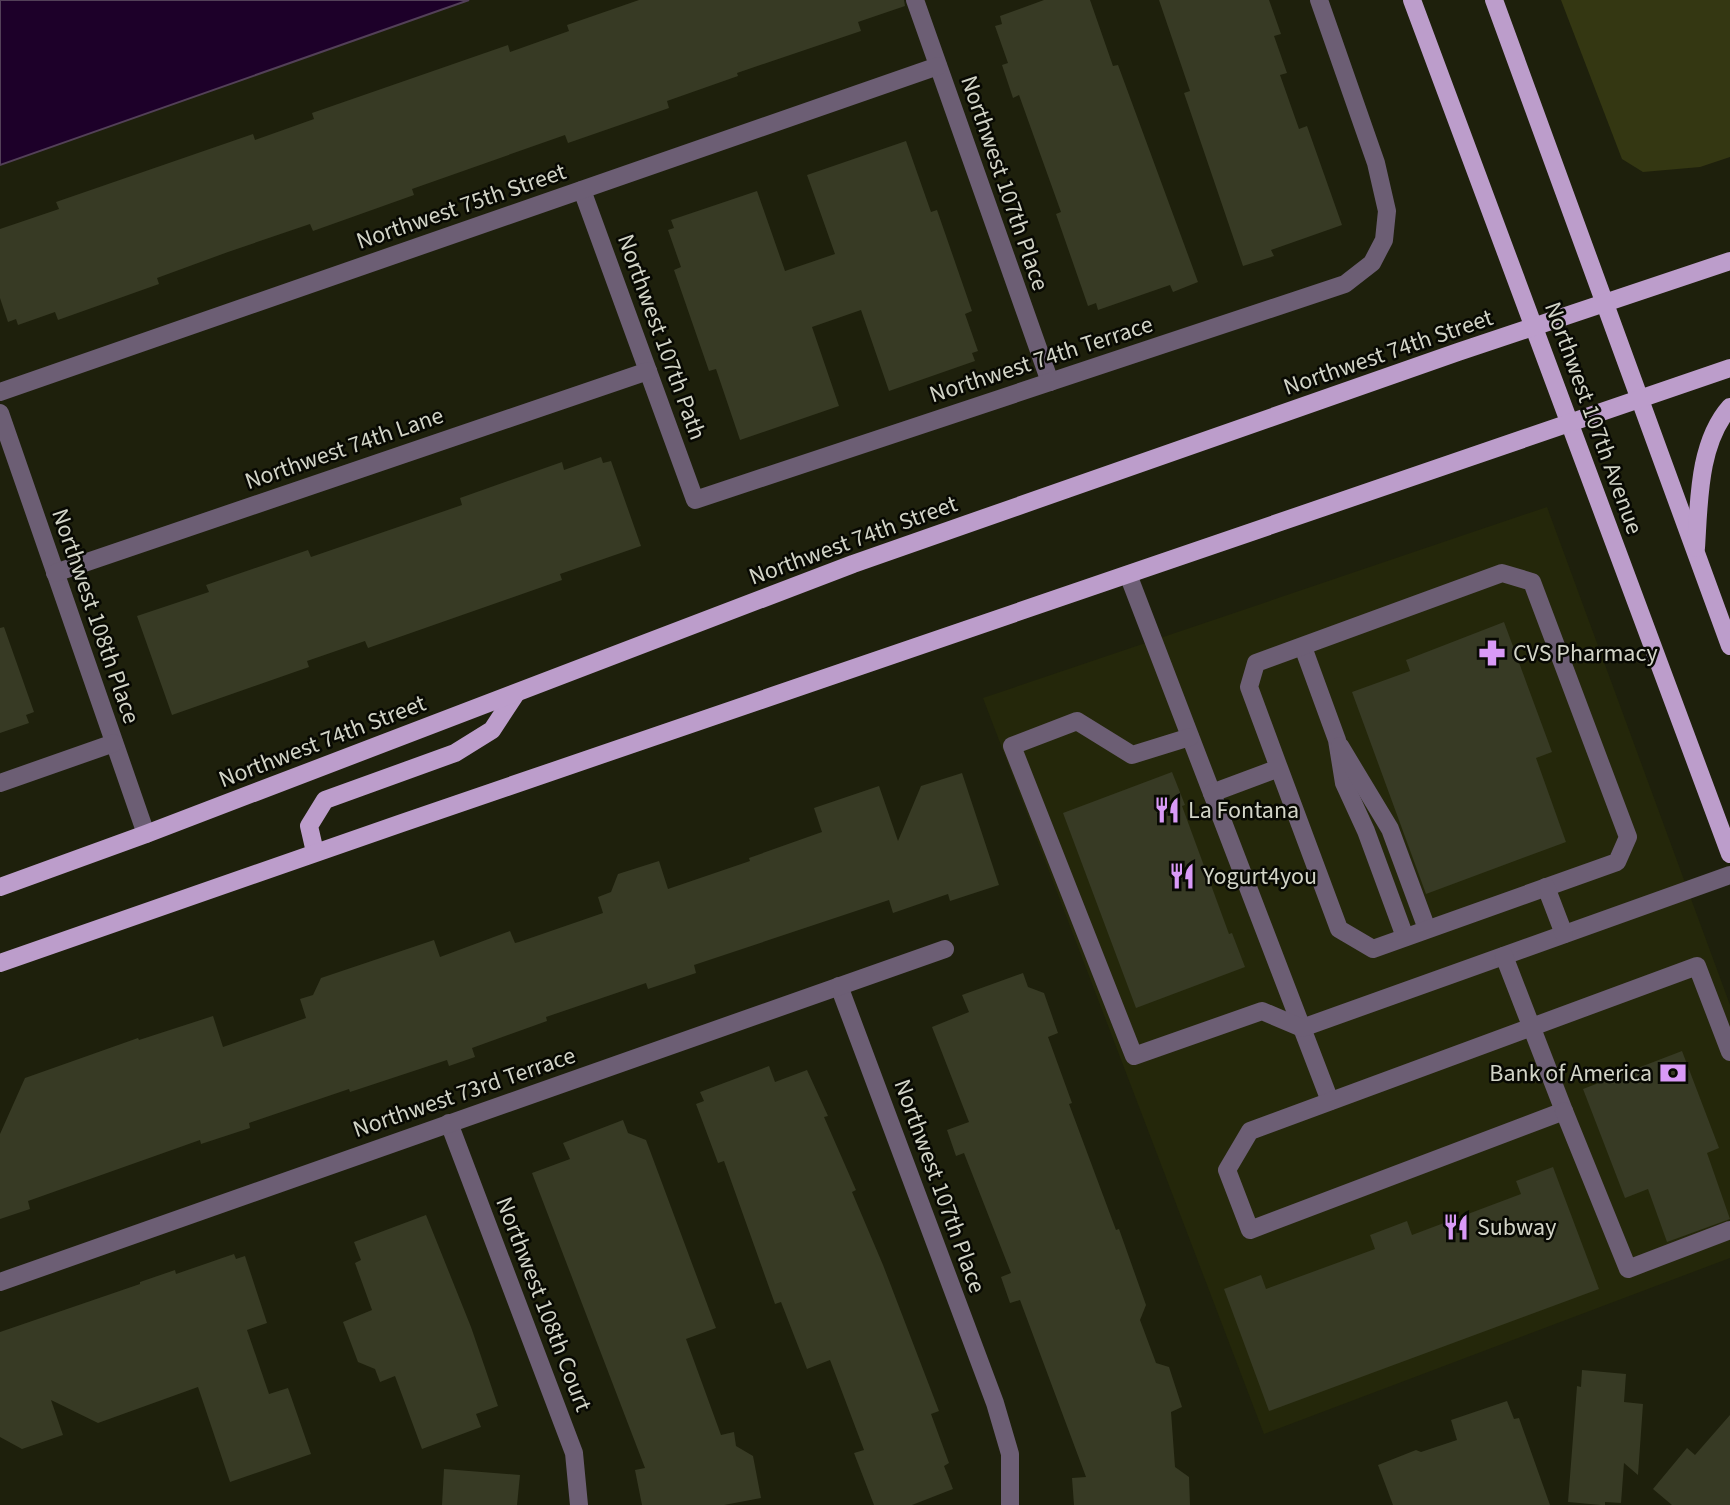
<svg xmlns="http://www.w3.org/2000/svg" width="1730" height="1505" viewBox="0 0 1730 1505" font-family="'Source Sans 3',sans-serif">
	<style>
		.built { fill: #24270a }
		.green { fill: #343712 }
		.water { fill: #1d0029; stroke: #534058; stroke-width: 2 }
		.building { fill: #373a24 }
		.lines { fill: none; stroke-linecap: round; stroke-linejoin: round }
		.minor { stroke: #6c5e74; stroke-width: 18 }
		.major { stroke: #bc9dcb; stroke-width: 18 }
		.labels { text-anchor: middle; stroke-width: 5; stroke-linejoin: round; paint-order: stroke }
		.street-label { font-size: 24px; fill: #d2d4c7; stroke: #080903 }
		.poi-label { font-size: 24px; fill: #d2d4c7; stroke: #080903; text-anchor: start }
	</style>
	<rect width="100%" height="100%" fill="#1e200c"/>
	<!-- built -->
	<polygon class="built" points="1547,507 1730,1005 1730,1258 1264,1434 983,698"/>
	<!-- green -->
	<polygon class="green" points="1561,0 1730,0 1730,157 1700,167 1643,172 1622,159"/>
	<!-- water -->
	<polygon class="water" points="0,0 469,0 0,165"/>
	<!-- building -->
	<g class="building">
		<polygon points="639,0 904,0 905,6 858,22 861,31 737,73 738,76 667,101 669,108 568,143 565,135 412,189 414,195 313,231 310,224 228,252 157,278 159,284 58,320 55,312 18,325 16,319 8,322 0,298 0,229 59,209 56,202 253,134 255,140 314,119 312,113 508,45 510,52 569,31 567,25"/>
		<polygon points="1044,0 1090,0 1113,66 1118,65 1198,282 1173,292 1170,285 1098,310 1096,303 1088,306 1056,214 1061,212 1019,95 1013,98 1002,65 1008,63 995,26 1002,24 1000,16"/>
		<polygon points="1159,0 1269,0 1281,34 1274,36 1287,73 1280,75 1299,129 1307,126 1342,225 1271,250 1274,256 1243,266 1184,93 1190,91"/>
		<polygon points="906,141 931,212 937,210 972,311 965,314 978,351 972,353 975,361 889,391 861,310 812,327 839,406 740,440 716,369 709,371 674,270 681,267 668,230 674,228 671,220 757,191 785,271 835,254 807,175"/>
		<polygon points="601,457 603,463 611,461 641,546 560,574 562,580 368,648 365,641 307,661 309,667 172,715 137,616 209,592 206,585 308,550 311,557 462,505 460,498 562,462 564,470"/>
		<polygon points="1504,622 1552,752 1536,758 1566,842 1426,894 1352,692 1410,671 1406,660"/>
		<polygon points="4,627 34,712 26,715 29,723 0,733 0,628"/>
		<polygon points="1172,772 1185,805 1182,806 1229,934 1232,933 1245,967 1136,1008 1063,813"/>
		<polygon points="962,773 999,885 950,901 948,894 893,913 889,900 694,965 696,973 648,989 646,983 546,1017 547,1021 472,1048 475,1057 449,1066 447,1060 350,1092 349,1089 249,1123 250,1128 201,1144 200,1140 28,1201 30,1209 0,1219 0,1134 25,1078 138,1038 139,1040 213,1016 223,1047 306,1018 300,999 313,995 321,978 434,940 440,957 510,931 515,943 519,942 603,913 598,897 611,892 618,874 659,861 668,889 750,861 749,858 822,832 814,808 879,786 898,841 921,786"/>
		<polygon points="1023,973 1028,987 1044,993 1058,1033 1048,1037 1072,1103 1069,1104 1116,1230 1119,1229 1146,1305 1140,1320 1156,1363 1169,1367 1182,1407 1171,1412 1175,1467 1189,1477 1190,1505 1074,1505 1072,1478 1086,1477 1020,1300 1010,1303 1001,1277 1011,1273 964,1153 956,1156 947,1130 969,1122 932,1027 969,1012 962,995"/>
		<polygon points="1682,1051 1719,1148 1707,1153 1730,1219 1667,1242 1648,1189 1625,1198 1583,1089"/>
		<polygon points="769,1066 775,1082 807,1070 828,1116 824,1117 856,1190 852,1192 883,1265 939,1411 931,1414 949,1463 944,1466 953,1489 912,1505 874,1505 854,1453 864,1450 830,1360 807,1369 781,1302 775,1304 724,1161 718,1163 696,1104 704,1101 700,1092"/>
		<polygon points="623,1120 628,1133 646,1140 716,1328 686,1339 721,1435 734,1432 736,1446 753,1456 761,1498 724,1505 642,1505 635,1470 645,1468 532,1173 570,1159 563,1143"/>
		<polygon points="1553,1167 1599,1289 1269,1411 1224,1289 1261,1275 1266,1289 1375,1249 1370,1235 1407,1221 1412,1235 1521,1194 1516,1181"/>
		<polygon points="426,1215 471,1327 498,1406 476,1414 481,1427 422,1449 395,1376 380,1382 375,1369 358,1362 343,1322 372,1310 355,1263 361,1260 354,1242"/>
		<polygon points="234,1254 236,1259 245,1256 267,1323 247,1330 269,1394 288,1388 311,1454 230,1482 198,1387 98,1423 51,1400 63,1435 22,1449 0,1437 0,1332 140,1284 140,1282 175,1270 176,1274"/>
		<polygon points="1582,1370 1626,1374 1624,1402 1643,1404 1638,1475 1624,1463 1621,1503 1605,1502 1605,1505 1601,1505 1568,1502 1577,1386 1581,1387"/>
		<polygon points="1507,1401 1514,1419 1519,1418 1550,1505 1393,1505 1378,1465 1416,1450 1421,1452 1457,1440 1451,1420"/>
		<polygon points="1730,1415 1730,1505 1672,1505 1653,1489 1687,1448 1695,1455"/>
		<polygon points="444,1469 520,1475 517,1505 442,1505"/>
	</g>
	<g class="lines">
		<!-- minor -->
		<g class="minor">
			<polyline points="915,0 1050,382"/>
			<polyline points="582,190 695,500 1345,284 1372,263 1384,240 1387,211 1376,163 1319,0"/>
			<polyline points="0,392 938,66"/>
			<polyline points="0,413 146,834"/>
			<polyline points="55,573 648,371"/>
			<polyline points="1129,577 1330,1101"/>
			<polyline points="1303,647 1337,740 1344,783 1366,831 1405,937"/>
			<polyline points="1190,737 1132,755 1077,721 1012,746 1134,1056 1262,1011 1302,1028 1730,875"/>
			<polyline points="1340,746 1390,829 1427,929"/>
			<polyline points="0,783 114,743"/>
			<polyline points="1212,793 1279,768 1249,687 1256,663 1502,573 1532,582 1628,837 1617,862 1373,949 1339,929 1279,768"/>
			<polyline points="1546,887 1564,934"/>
			<polyline points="1504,956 1564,1111 1250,1230 1227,1170 1250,1131 1697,966 1730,1052"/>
			<polyline points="839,986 995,1403 1010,1454 1010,1505"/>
			<polyline points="1564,1111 1628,1269 1730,1230"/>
			<polyline points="449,1123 574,1453 579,1505"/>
			<polyline points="0,1282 945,949"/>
		</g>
		<!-- major -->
		<g class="major">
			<polyline points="1412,0 1730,854"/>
			<polyline points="1494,0 1730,646"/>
			<path d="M1696,548C1699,503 1698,443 1730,407"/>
			<polyline points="315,852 309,826 325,800 455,753 492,730 515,695"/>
			<polyline points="0,887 146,834 853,564 1458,352 1730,261"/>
			<path d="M0,963C575,760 1154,569 1730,368"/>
		</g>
	</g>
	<!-- icons -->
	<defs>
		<g id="pharmacy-bare" transform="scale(2.1)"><path d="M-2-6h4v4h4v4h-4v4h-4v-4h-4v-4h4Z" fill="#d99af7" stroke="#080903" stroke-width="2.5" paint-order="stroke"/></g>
		<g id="restaurant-bare" transform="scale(2.1)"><path d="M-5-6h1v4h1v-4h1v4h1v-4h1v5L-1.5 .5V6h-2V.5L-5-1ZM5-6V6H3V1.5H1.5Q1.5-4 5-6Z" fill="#d99af7" stroke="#080903" stroke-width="2.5" paint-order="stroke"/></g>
		<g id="bank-bare" transform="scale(2.1)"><path d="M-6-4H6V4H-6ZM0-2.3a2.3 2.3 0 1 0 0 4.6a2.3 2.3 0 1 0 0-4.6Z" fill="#d99af7" stroke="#080903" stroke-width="2.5" paint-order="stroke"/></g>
	</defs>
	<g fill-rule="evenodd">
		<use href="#pharmacy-bare" x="1492" y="653"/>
		<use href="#restaurant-bare" x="1167" y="810"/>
		<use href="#restaurant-bare" x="1182" y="876"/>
		<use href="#bank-bare" x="1673" y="1073"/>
		<use href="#restaurant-bare" x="1456" y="1227"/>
	</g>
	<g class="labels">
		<!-- street labels -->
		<g class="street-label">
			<text transform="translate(1005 183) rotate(71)" y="8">Northwest 107th Place</text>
			<text transform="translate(461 206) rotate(-19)" y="8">Northwest 75th Street</text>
			<text transform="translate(662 337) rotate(70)" y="8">Northwest 107th Path</text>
			<text transform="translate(1388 352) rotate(-19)" y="8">Northwest 74th Street</text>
			<text transform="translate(1041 359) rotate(-18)" y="8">Northwest 74th Terrace</text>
			<text transform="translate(1594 418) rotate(70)" y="8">Northwest 107th Avenue</text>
			<text transform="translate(344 448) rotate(-19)" y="8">Northwest 74th Lane</text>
			<text transform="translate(853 540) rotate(-20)" y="8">Northwest 74th Street</text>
			<text transform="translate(96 616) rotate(71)" y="8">Northwest 108th Place</text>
			<text transform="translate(322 741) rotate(-21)" y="8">Northwest 74th Street</text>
			<text transform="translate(464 1092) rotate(-19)" y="8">Northwest 73rd Terrace</text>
			<text transform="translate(940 1186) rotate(70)" y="8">Northwest 107th Place</text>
			<text transform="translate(544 1304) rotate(69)" y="8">Northwest 108th Court</text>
		</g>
		<!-- poi labels -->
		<g class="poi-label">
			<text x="1513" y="661">CVS Pharmacy</text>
			<text x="1188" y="818">La Fontana</text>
			<text x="1203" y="884">Yogurt4you</text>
			<text x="1652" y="1081" text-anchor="end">Bank of America</text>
			<text x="1477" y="1235">Subway</text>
		</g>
	</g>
</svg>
